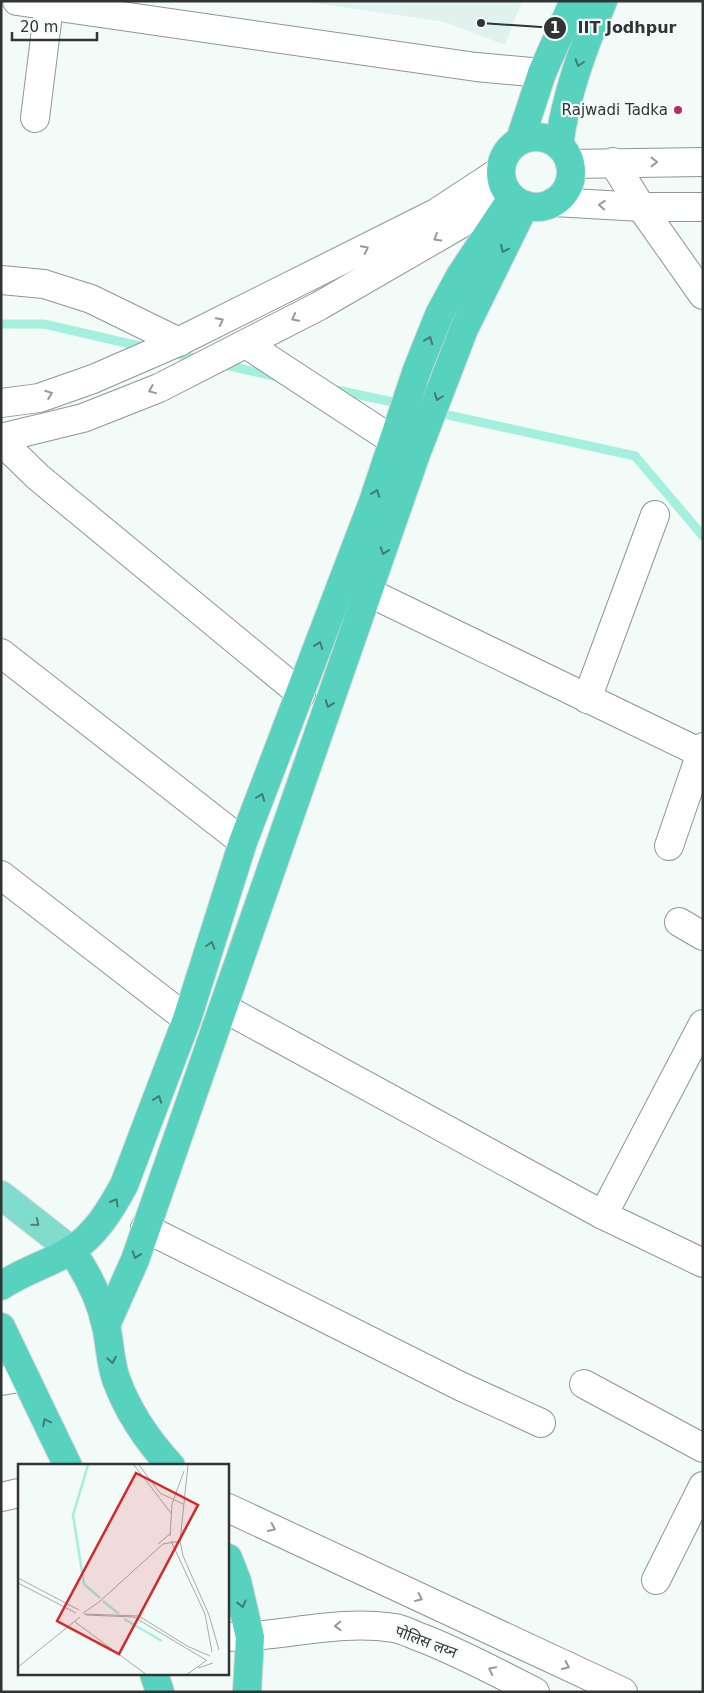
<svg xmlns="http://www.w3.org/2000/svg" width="704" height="1693" viewBox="0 0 704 1693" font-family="'DejaVu Sans','Noto Sans Devanagari',sans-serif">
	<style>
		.built { fill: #e0f2ed }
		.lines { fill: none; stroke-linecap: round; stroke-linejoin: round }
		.stream { stroke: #a4efde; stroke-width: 9 }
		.minor-casing { stroke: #8e9694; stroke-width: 30 }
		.tertiary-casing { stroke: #8e9694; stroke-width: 30 }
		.primary-casing { stroke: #d6d6d6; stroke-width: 30 }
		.trunk-casing { stroke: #d6d6d6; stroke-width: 30 }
		.minor { stroke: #fff; stroke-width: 28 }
		.tertiary { stroke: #fff; stroke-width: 28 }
		.primary { stroke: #80ddce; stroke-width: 28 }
		.trunk { stroke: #56d2be; stroke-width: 28 }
		.oneway { stroke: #427b72 }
		.oneway2 { stroke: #989a99 }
		.oneway3 { stroke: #558079 }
		.poi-dot { fill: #b52c69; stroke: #f3fbf9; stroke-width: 2 }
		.labels { text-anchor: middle; stroke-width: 4.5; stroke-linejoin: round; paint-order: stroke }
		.poi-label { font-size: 15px; fill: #313433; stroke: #f3fbf9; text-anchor: end }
		.street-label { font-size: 15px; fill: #313433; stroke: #f3fbf9 }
		.inset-river { fill: none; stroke: #a4efde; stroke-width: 2.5 }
		.inset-road { fill: none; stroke: #a5abaa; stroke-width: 1 }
		.view { fill: #d62828; fill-opacity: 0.15; stroke: #d62828; stroke-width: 2.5 }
		.inset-edge { fill: none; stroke: #313433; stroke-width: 2.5 }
		.leader { fill: none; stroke: #313433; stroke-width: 2 }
		.callout-dot { fill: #313433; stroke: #f3fbf9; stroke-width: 2 }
		.mark-label { font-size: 15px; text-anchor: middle; font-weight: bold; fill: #fff }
		.callout-label { font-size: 16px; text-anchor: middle; font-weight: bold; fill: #313433; stroke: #f3fbf9; stroke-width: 4.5; stroke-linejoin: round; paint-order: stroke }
	</style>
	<rect width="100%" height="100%" fill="#f3fbf9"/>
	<!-- built -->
	<polygon class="built" points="301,1 522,1 505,45 445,22"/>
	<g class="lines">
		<!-- stream -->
		<g class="stream">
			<polyline points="1,324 44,324 148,348"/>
			<polyline points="171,353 200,359"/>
			<polyline points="220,364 278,377"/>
			<polyline points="332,389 402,404"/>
			<polyline points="434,412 635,456 703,536"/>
		</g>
		<!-- minor casing -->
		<g class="minor-casing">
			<g id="minor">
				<polyline points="35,118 49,6"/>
				<polyline points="613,162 641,207 703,295"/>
				<polyline points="1,280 44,284 91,299 179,342"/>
				<polyline points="246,344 394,441"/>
				<polyline points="1,441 38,477 301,694"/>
				<polyline points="370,593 703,754"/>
				<polyline points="1,653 243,842"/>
				<polyline points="587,699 655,515"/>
				<polyline points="669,846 703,747"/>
				<polyline points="1,875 187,1019"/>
				<polyline points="679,922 703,936"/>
				<polyline points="224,1008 603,1215 703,1263"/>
				<polyline points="603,1215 703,1024"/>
				<polyline points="145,1228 460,1386 541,1423"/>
				<polyline points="1,1381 25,1377"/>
				<polyline points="584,1384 703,1448"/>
				<polyline points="1,1497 19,1493"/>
				<polyline points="656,1580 703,1486"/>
			</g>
		</g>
		<!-- tertiary casing -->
		<g class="tertiary-casing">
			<g id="tertiary">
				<polyline points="17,1 476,67 542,73"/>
				<polyline points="570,164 703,162"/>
				<polyline points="554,202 641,207 703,207"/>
				<polyline points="1,403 39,398 93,379 176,343 436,213 500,171"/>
				<polyline points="1,438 83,418 159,388 319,306 459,225 504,189"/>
				<polyline points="228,1508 623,1692"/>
				<path d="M228,1637C283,1637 338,1619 394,1628C403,1629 413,1635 422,1638C461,1653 498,1673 535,1692"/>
			</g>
		</g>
		<!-- primary casing -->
		<g class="primary-casing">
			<polyline id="primary" points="1,1195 71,1250"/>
		</g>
		<!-- trunk casing -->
		<g class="trunk-casing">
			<g id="trunk">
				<circle cx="536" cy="172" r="35"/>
				<polyline points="520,140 542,73 574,1"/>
				<path d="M559,145C566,94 583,48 603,1"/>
				<path d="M71,1250C88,1274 100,1298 106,1326C110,1343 110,1362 116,1379C128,1412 147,1440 171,1466"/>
				<path d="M1,1286C23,1271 48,1264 70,1251C95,1236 111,1209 124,1185L187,1019L243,842L373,502L417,370L439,315L460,276L512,198"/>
				<polyline points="106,1325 135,1260 416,454 464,329 525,205"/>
				<polyline points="1,1327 68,1466"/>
				<polyline points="228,1558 237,1581 250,1637 247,1692"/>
				<polyline points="154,1674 160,1692"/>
			</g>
		</g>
		<!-- minor -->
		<use href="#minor" class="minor"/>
		<!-- tertiary -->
		<use href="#tertiary" class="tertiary"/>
		<!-- primary -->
		<use href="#primary" class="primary"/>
		<!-- trunk -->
		<use href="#trunk" class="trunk"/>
	</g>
	<!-- one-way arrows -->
	<defs><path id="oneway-chevron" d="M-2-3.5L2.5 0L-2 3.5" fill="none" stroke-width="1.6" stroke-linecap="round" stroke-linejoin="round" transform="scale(1.25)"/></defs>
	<g class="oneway">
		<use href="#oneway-chevron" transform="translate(579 63) rotate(108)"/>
		<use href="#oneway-chevron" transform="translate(504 249) rotate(116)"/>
		<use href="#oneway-chevron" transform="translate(429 340) rotate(-68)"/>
		<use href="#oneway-chevron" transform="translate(438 397) rotate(111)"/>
		<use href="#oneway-chevron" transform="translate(376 493) rotate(-70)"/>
		<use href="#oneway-chevron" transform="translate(384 551) rotate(109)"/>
		<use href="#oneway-chevron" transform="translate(319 645) rotate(-70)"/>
		<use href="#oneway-chevron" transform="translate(329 704) rotate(110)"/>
		<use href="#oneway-chevron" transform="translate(261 797) rotate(-69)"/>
		<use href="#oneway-chevron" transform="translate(211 945) rotate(-72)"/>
		<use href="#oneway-chevron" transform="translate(158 1099) rotate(-70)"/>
		<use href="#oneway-chevron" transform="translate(115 1202) rotate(-60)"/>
		<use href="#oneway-chevron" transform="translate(136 1255) rotate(109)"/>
		<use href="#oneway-chevron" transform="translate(112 1360) rotate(80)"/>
		<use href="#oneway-chevron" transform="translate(46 1422) rotate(-116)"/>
		<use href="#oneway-chevron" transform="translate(242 1604) rotate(76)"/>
	</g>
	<g class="oneway2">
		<use href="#oneway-chevron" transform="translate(654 162)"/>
		<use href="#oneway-chevron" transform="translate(602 205) rotate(-176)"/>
		<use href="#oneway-chevron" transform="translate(437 238) rotate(150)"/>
		<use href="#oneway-chevron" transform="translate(365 249) rotate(-27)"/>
		<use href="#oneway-chevron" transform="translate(295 318) rotate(152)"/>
		<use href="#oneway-chevron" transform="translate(220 321) rotate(-27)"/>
		<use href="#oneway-chevron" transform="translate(152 390) rotate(158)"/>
		<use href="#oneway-chevron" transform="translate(49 394) rotate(-20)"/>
		<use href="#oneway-chevron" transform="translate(272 1528) rotate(24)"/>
		<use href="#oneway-chevron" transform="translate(419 1598) rotate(25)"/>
		<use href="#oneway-chevron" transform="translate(338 1626) rotate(178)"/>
		<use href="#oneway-chevron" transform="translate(566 1666) rotate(25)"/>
		<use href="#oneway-chevron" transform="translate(492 1670) rotate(-153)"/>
	</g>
	<use class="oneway3" href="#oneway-chevron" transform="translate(36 1223) rotate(39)"/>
	<!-- markers -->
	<circle class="poi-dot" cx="678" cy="110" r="5"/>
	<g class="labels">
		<!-- poi labels -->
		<g class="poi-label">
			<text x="668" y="115">Rajwadi Tadka</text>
		</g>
		<!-- street labels -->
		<g class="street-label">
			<text transform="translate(426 1642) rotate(21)" y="5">पोलिस लय्न</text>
		</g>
	</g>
	<!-- overview -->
	<g transform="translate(18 1464)">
		<rect width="211" height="211" fill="#f3fbf9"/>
		<path class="inset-river" d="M70,1L55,51L66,120L82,134M85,137L101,150M106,155L144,177"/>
		<path class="inset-road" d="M116,1L153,49M121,1L142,29L165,40M152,72L154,40L166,7M153,77L187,150L194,188M162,77L165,92L191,151L201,186M140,80L153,69M0,114L61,146M0,119L58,149M65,149L81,138L145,80L162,77L170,1M66,150L121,152L169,182L192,192M68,151L116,153L188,196M57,158L129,211M0,203L62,153M180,204L195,199M168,211L189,196"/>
		<path class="view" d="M118,9L180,41L101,190L39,157Z"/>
		<rect width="211" height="211" class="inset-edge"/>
	</g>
	<!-- callouts -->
	<path class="leader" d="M481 23L555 28"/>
	<g class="callout-dot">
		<circle cx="481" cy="23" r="5"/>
		<circle cx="555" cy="28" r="12"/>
	</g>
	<g class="mark-label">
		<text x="555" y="33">1</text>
	</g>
	<g class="callout-label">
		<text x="627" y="33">IIT Jodhpur</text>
	</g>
	<!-- border -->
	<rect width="704" height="1693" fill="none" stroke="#313433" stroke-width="5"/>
	<!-- scale -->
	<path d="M12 32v8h85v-8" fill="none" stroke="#313433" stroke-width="2.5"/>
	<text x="20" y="32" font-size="15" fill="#313433" stroke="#f3fbf9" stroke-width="4" paint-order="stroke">20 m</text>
</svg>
